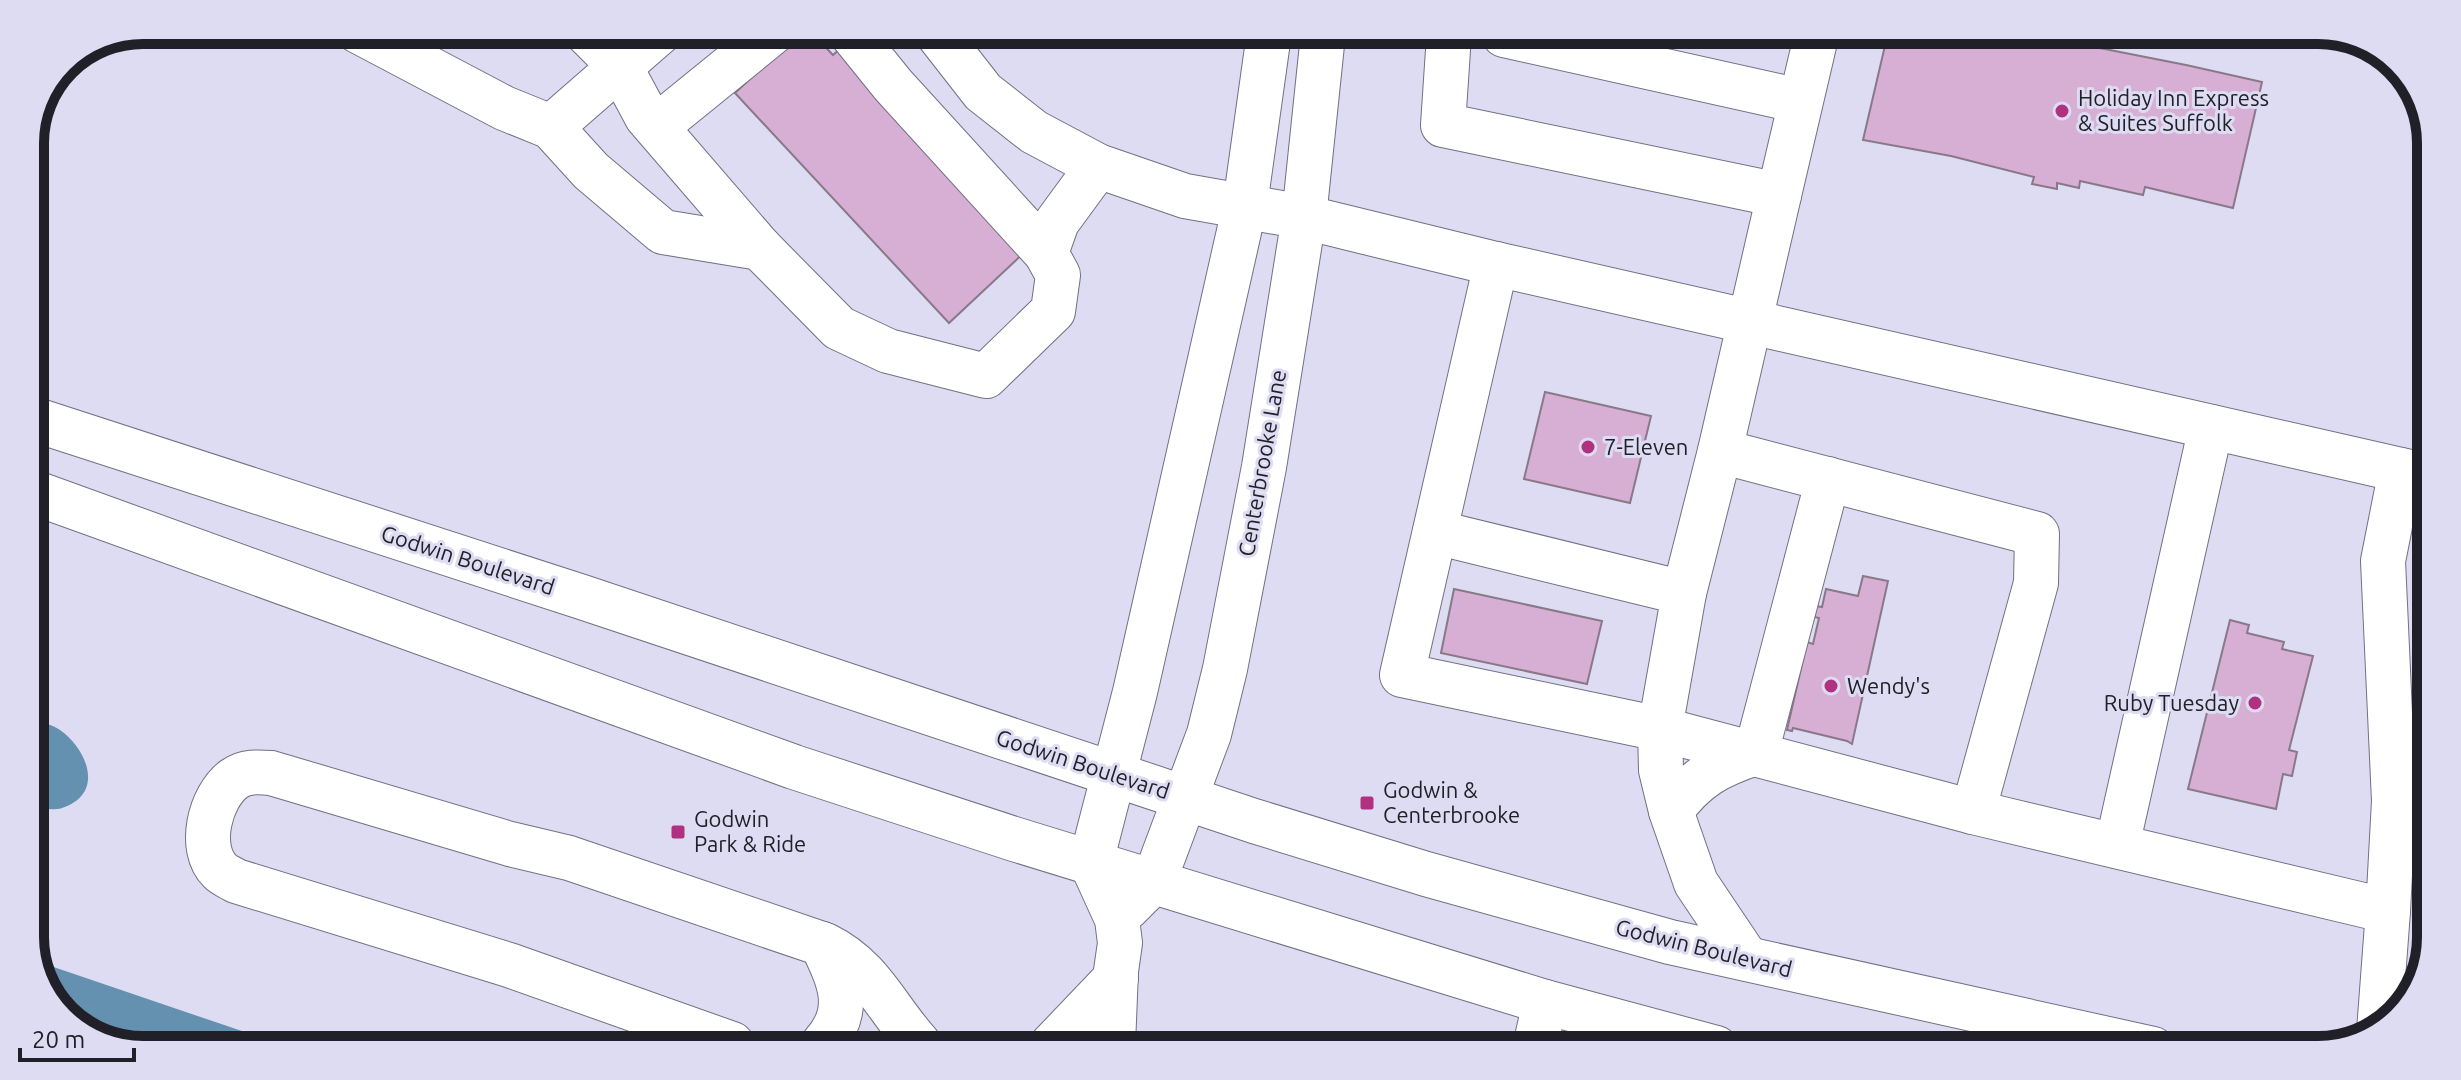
<svg xmlns="http://www.w3.org/2000/svg" width="2461" height="1080" viewBox="0 0 2461 1080" font-family="Ubuntu,sans-serif">
	<style>
		.water { fill: #6591b0 }
		.building { fill: #d7afd4; stroke: #897988; stroke-width: 2 }
		.lines { fill: none; stroke-linecap: round; stroke-linejoin: round }
		.minor-casing { stroke: #727083; stroke-width: 46 }
		.highway-casing { stroke: #727083; stroke-width: 46 }
		.minor { stroke: #fff; stroke-width: 44 }
		.highway { stroke: #fff; stroke-width: 44 }
		.poi-dot { fill: #b0317f; stroke: #dedcf2; stroke-width: 3 }
		.labels { text-anchor: middle; stroke-width: 6; stroke-linejoin: round; paint-order: stroke }
		.poi-label { font-size: 22px; fill: #212028; stroke: #dedcf2; text-anchor: start }
		.street-label { font-size: 22px; fill: #212028; stroke: #dedcf2 }
		.rim { fill: none; stroke: #212028; stroke-width: 10 }
	</style>
	<rect width="100%" height="100%" fill="#dedcf2"/>
	<!-- water -->
	<g class="water">
		<path d="M30,719C40,722 52,724 60,730C88,750 105,794 62,808C53,811 40,808 30,808Z"/>
		<polygon points="36,961 274,1042 99,1041 53,1005"/>
	</g>
	<!-- building -->
	<g class="building">
		<polygon points="799,33 812,33 833,55 842,47 1029,248 949,323 735,93"/>
		<polygon points="1887,37 2049,38 2186,65 2262,82 2233,208 2145,187 2143,195 2080,181 2079,188 2057,183 2057,189 2032,184 2034,177 1951,156 1863,140"/>
		<polygon points="1545,392 1651,416 1630,503 1524,479"/>
		<polygon points="1863,576 1888,581 1852,744 1847,741 1793,728 1792,731 1787,730 1807,642 1813,644 1819,618 1814,617 1816,606 1822,607 1826,589 1858,596"/>
		<polygon points="1454,589 1602,621 1587,684 1441,653"/>
		<polygon points="2230,620 2249,625 2247,633 2284,642 2282,649 2313,656 2289,750 2297,752 2292,776 2283,774 2276,809 2188,789"/>
	</g>
	<g class="lines">
		<!-- minor casing -->
		<g class="minor-casing">
			<g id="minor">
				<polyline points="358,31 504,108 551,127 591,171 663,232 760,248 839,328 888,351 986,376 1053,311 1058,275 1046,253 893,85 851,33"/>
				<polyline points="586,32 619,65 647,117 760,248"/>
				<polyline points="937,33 983,92 1034,132 1098,166 1185,196 1304,217 1496,264 2427,476"/>
				<polyline points="1449,35 1443,125 1779,195 1720,451 1684,593 1660,729 1661,770 1671,811 1696,883 1747,959"/>
				<polyline points="1504,35 1800,101"/>
				<polyline points="551,127 660,32"/>
				<polyline points="656,127 773,32"/>
				<polyline points="1779,195 1816,37"/>
				<polyline points="1046,253 1057,222 1098,166"/>
				<polyline points="1496,264 1402,675 1660,729 1973,812 2388,911 2394,801 2383,561 2401,470"/>
				<polyline points="1720,451 2037,534 2036,583 1973,812"/>
				<polyline points="1435,532 1684,593"/>
				<polyline points="1756,753 1828,479"/>
				<path d="M1671,811C1696,777 1717,766 1756,753"/>
				<polyline points="2117,846 2211,427"/>
				<polyline points="1127,908 1154,881 1209,734 1225,669 1264,467 1304,217 1323,35"/>
				<path d="M822,944C839,980 854,1010 823,1044"/>
				<polyline points="2379,1031 2388,911"/>
				<path d="M732,1044L509,965L236,881C231,878 224,875 220,871C197,848 210,797 234,779C245,771 258,772 271,773L510,844L569,858L825,945C872,968 886,1008 919,1044"/>
				<polyline points="1052,1045 1116,978"/>
				<polyline points="1113,1045 1116,971 1120,943 1117,919 1091,862 1135,692 1245,205 1269,34"/>
				<polyline points="1535,1047 1545,1002"/>
			</g>
		</g>
		<!-- highway casing -->
		<g class="highway-casing">
			<g id="highway">
				<polyline points="30,418 582,597 1254,821 1426,874 1670,942 2153,1049"/>
				<polyline points="30,491 794,767 1014,839 1545,1002 1716,1048"/>
			</g>
		</g>
		<!-- minor -->
		<use href="#minor" class="minor"/>
		<!-- highway -->
		<use href="#highway" class="highway"/>
	</g>
	<!-- markers -->
	<g class="poi-dot">
		<circle cx="2062" cy="111" r="8"/>
		<circle cx="1588" cy="447" r="8"/>
		<circle cx="1831" cy="686" r="8"/>
		<circle cx="2255" cy="703" r="8"/>
		<rect x="1359" y="795" width="16" height="16" rx="4"/>
		<rect x="670" y="824" width="16" height="16" rx="4"/>
	</g>
	<g class="labels">
		<!-- poi labels -->
		<g class="poi-label">
			<text x="2078" y="106">Holiday Inn Express<tspan x="2078" dy="25">&amp; Suites Suffolk</tspan></text>
			<text x="1604" y="455">7-Eleven</text>
			<text x="1847" y="694">Wendy's</text>
			<text x="2239" y="711" text-anchor="end">Ruby Tuesday</text>
			<text x="1383" y="798">Godwin &amp;<tspan x="1383" dy="25">Centerbrooke</tspan></text>
			<text x="694" y="827">Godwin<tspan x="694" dy="25">Park &amp; Ride</tspan></text>
		</g>
		<!-- street labels -->
		<g class="street-label">
			<text transform="translate(1262 463) rotate(-80)" y="8">Centerbrooke Lane</text>
			<text transform="translate(468 560) rotate(18)" y="8">Godwin Boulevard</text>
			<text transform="translate(1083 764) rotate(18)" y="8">Godwin Boulevard</text>
			<text transform="translate(1704 948) rotate(14)" y="8">Godwin Boulevard</text>
		</g>
	</g>
	<!-- crop -->
	<path d="M0 0H2461V1080H0ZM143 44H2318A99 99 0 0 1 2417 143V937A99 99 0 0 1 2318 1036H143A99 99 0 0 1 44 937V143A99 99 0 0 1 143 44Z" fill="#dedcf2" fill-rule="evenodd"/>
	<path class="rim" d="M143 44H2318A99 99 0 0 1 2417 143V937A99 99 0 0 1 2318 1036H143A99 99 0 0 1 44 937V143A99 99 0 0 1 143 44Z"/>
	<!-- scale -->
	<path d="M20 1048v12h114v-12" fill="none" stroke="#212028" stroke-width="4"/>
	<text x="32" y="1048" font-size="24" fill="#212028" stroke="#dedcf2" stroke-width="6" paint-order="stroke">20 m</text>
</svg>
